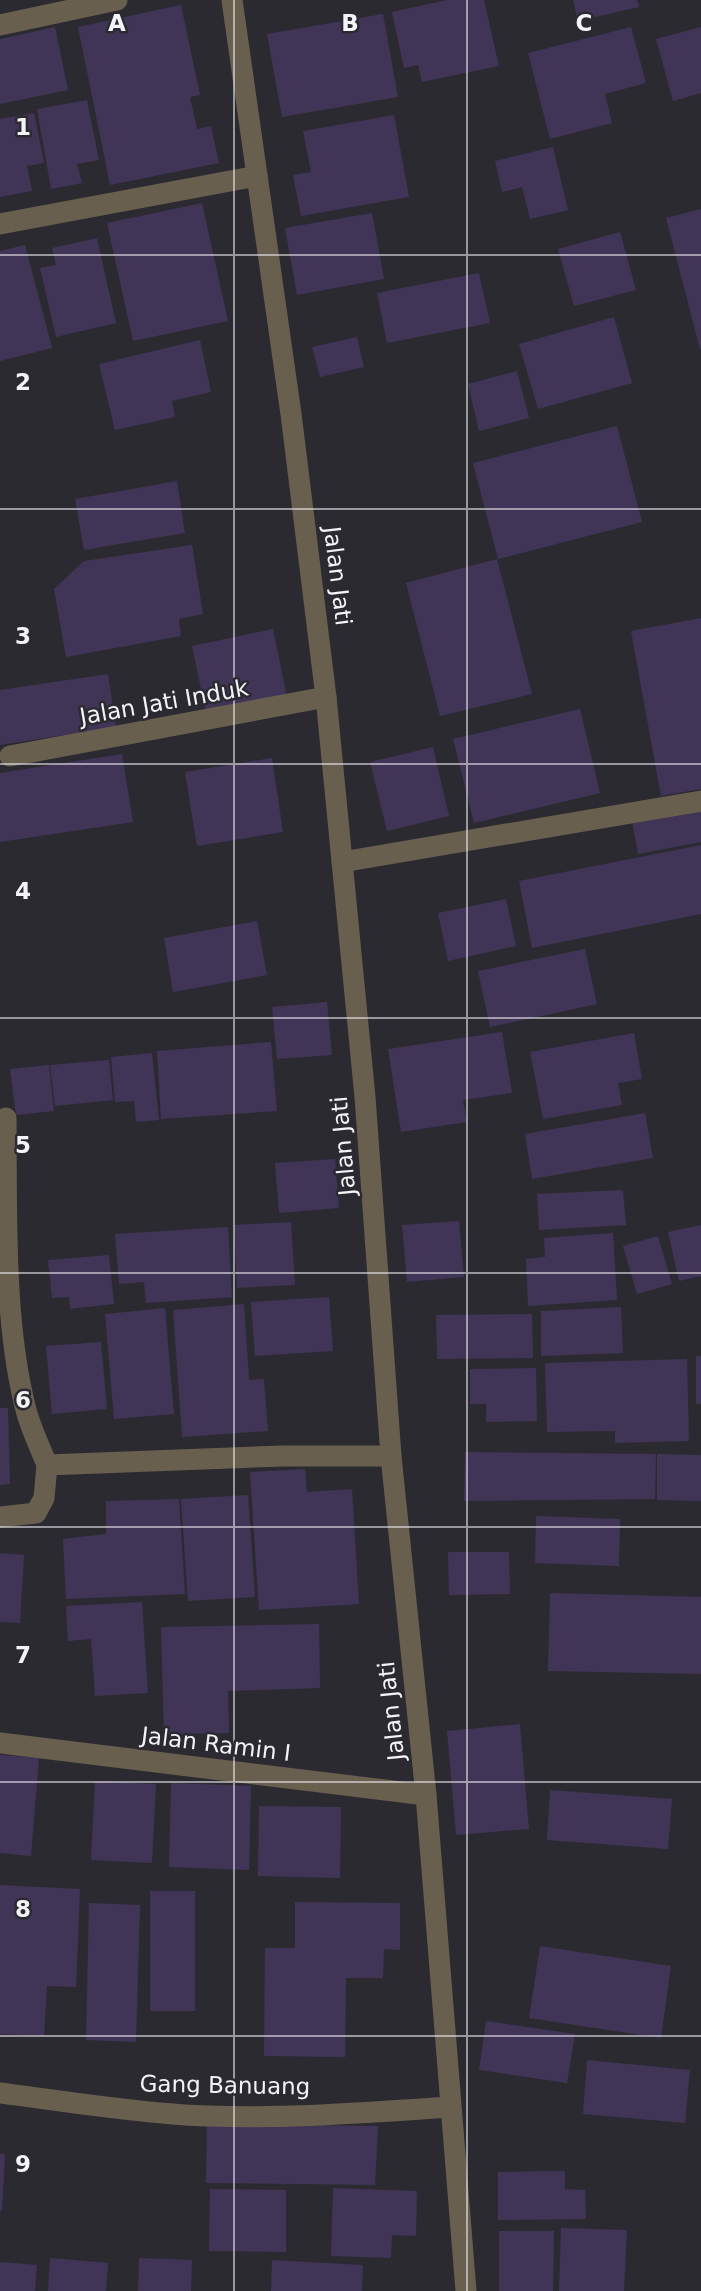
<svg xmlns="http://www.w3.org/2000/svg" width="701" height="2291" viewBox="0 0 701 2291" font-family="'DejaVu Sans',sans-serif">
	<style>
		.building { fill: #403557 }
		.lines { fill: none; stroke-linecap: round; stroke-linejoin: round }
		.minor { stroke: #695f4f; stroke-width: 21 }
		.grid { fill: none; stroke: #f4f3f7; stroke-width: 2; stroke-opacity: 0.55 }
		.labels { text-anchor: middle; stroke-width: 5; stroke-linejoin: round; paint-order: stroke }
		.street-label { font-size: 23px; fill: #f4f3f7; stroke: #2c2a31 }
		.grid-label { font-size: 23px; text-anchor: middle; font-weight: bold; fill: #f4f3f7; stroke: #2c2a31; stroke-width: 5; stroke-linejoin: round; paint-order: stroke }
	</style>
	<rect width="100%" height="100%" fill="#2c2a31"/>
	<!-- building -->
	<g class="building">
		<polygon points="447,0 484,0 499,66 422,82 418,65 404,68 392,12"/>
		<polygon points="573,0 637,0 639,7 578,21"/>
		<polygon points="181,5 200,95 190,97 197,129 211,126 219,163 110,185 78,27"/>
		<polygon points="383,14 398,97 282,117 267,34"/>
		<polygon points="55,27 68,90 0,104 0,39"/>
		<polygon points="631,27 646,83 605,94 612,123 550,139 528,53"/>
		<polygon points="701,27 701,93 673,101 656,39"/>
		<polygon points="87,100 99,160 77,164 82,183 51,189 37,109"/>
		<polygon points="34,113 44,163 27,166 32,191 0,197 0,119"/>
		<polygon points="394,115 409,197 301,216 293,175 311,172 303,131"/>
		<polygon points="553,147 568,210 530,219 522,187 502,192 495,161"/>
		<polygon points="202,203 228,321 133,341 107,223"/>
		<polygon points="701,209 701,349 700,349 666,218"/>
		<polygon points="372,213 384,279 297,295 285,228"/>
		<polygon points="620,232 636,290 574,306 558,249"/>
		<polygon points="97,238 116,323 56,337 40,268 56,265 52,248"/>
		<polygon points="25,245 52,348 0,361 0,251"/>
		<polygon points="479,273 490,323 387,343 377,293"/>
		<polygon points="614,317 632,383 538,409 519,344"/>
		<polygon points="357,337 364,367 320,377 312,347"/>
		<polygon points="200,340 211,392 172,401 175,417 115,430 99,364"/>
		<polygon points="517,371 529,418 479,431 468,384"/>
		<polygon points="617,426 642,522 498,559 473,463"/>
		<polygon points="177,481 185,533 84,550 75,499"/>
		<polygon points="192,545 203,614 179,619 181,636 66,657 54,589 84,561"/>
		<polygon points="497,559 532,694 440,716 406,583"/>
		<polygon points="701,618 701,789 661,796 631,631"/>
		<polygon points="273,629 288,702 207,718 192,646"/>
		<polygon points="108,674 116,727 0,745 0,690"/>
		<polygon points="580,709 600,793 474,823 453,739"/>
		<polygon points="433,747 449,816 387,831 370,762"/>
		<polygon points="122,754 133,822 0,842 0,773"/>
		<polygon points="272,758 283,832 197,846 185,772"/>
		<polygon points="701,808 701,842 638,854 632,821"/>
		<polygon points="701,845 701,914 532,948 519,881"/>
		<polygon points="506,899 516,946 448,961 438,913"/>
		<polygon points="257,921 267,975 173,992 164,938"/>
		<polygon points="585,949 597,1004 490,1027 478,971"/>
		<polygon points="327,1002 332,1055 277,1059 272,1007"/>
		<polygon points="502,1032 512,1093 463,1100 467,1122 401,1132 388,1049"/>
		<polygon points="634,1033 642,1079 618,1083 622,1105 543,1119 530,1052"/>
		<polygon points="271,1042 277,1111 161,1119 157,1051"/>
		<polygon points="152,1053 159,1120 136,1122 134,1101 115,1102 111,1057"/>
		<polygon points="109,1060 113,1100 55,1106 50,1065"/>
		<polygon points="49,1065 54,1111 16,1115 10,1069"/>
		<polygon points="645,1113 653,1158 532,1179 525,1134"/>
		<polygon points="335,1159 339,1208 279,1213 275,1163"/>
		<polygon points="623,1190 626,1225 539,1230 537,1194"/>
		<polygon points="459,1221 464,1277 407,1282 402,1225"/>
		<polygon points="291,1222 295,1285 237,1288 234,1225"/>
		<polygon points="701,1225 701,1276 679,1281 668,1232"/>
		<polygon points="228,1227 232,1297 146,1303 144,1282 119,1284 115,1234"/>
		<polygon points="613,1233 617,1300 528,1306 526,1259 545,1257 544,1238"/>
		<polygon points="658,1236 672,1284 637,1294 623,1246"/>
		<polygon points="109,1255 114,1304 70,1309 69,1297 52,1298 48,1260"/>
		<polygon points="329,1297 333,1351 255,1356 251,1302"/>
		<polygon points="244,1304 249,1380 264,1379 268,1431 182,1437 173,1310"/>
		<polygon points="621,1307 623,1353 541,1356 541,1311"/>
		<polygon points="165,1308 174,1414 114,1419 105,1314"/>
		<polygon points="532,1314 533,1358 437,1359 436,1315"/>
		<polygon points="101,1342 107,1409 52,1414 46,1346"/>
		<rect x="696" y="1356" width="5" height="48"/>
		<polygon points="687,1359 689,1441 615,1443 615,1431 547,1432 545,1363"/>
		<polygon points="536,1368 537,1421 486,1422 486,1404 470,1404 470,1369"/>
		<polygon points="0,1408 8,1408 10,1484 0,1485"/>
		<polygon points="465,1452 656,1454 655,1499 464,1501"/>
		<polygon points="657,1454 701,1455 701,1501 657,1500"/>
		<polygon points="305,1469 307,1492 352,1489 359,1604 259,1610 250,1472"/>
		<polygon points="248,1495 255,1597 188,1601 181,1499"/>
		<polygon points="179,1499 185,1594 66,1599 63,1539 106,1534 106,1501"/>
		<polygon points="536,1516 620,1519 619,1566 535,1563"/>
		<polygon points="448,1552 509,1552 510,1594 449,1595"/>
		<polygon points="0,1553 24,1555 20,1623 0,1622"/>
		<polygon points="550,1593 701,1597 701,1674 548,1671"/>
		<polygon points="142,1602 148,1693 95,1696 91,1639 68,1641 66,1606"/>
		<polygon points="319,1624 320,1688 228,1691 229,1733 164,1734 161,1627"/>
		<polygon points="520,1724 529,1829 456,1835 447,1731"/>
		<polygon points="0,1755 39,1758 31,1856 0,1853"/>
		<polygon points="95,1781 156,1784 152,1863 91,1860"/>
		<polygon points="171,1783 251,1786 249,1870 169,1867"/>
		<polygon points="550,1790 672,1799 668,1849 547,1840"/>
		<polygon points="259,1806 341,1807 340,1878 258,1876"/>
		<polygon points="0,1885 80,1889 76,1987 47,1986 44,2036 0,2034"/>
		<rect x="150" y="1891" width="45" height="120"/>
		<polygon points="295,1902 400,1903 400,1950 384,1949 383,1978 346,1978 345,2057 264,2056 265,1948 295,1948"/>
		<polygon points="89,1903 140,1905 136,2042 86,2040"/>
		<polygon points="540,1946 671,1966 661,2038 529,2018"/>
		<polygon points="486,2021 575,2034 567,2083 479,2070"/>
		<polygon points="587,2060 690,2070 685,2123 583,2114"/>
		<polygon points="207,2124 378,2126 375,2185 206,2183"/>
		<polygon points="0,2154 5,2154 2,2211 0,2211"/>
		<polygon points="565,2171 565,2189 585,2190 586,2219 498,2220 498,2172"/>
		<polygon points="333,2188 417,2191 416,2236 392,2235 391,2258 331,2256"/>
		<polygon points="210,2189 286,2190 286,2252 209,2251"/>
		<polygon points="561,2228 627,2230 624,2291 559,2291"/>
		<polygon points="499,2231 554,2231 553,2291 499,2291"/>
		<polygon points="50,2258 108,2263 106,2291 48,2291"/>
		<polygon points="139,2258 192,2260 191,2291 138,2291"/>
		<polygon points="272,2260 363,2265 362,2291 271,2291"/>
		<polygon points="0,2262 37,2265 35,2291 0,2291"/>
	</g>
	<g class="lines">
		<!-- minor -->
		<g class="minor">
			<polyline points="232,0 291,414 326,697 365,1097 391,1456 426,1795 466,2291"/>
			<polyline points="0,25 117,0"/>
			<polyline points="0,224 257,176"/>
			<polyline points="10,756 326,697"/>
			<polyline points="342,862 701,801"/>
			<path d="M6,1118C7,1211 3,1321 26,1410C31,1429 40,1447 47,1465"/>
			<polyline points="0,1517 36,1513 44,1498 47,1465 283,1456 391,1456"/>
			<polyline points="0,1743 426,1795"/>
			<path d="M0,2093C62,2101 123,2111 185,2115C272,2120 363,2113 450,2107"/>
		</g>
	</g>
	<!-- grid -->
	<path class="grid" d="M234,0V2291M467,0V2291M0,255H701M0,509H701M0,764H701M0,1018H701M0,1273H701M0,1527H701M0,1782H701M0,2036H701"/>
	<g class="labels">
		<!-- street labels -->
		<g class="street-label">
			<text transform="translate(338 576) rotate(83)" y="8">Jalan Jati</text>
			<text transform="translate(164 702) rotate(-10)" y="8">Jalan Jati Induk</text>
			<text transform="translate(343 1146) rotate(-95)" y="8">Jalan Jati</text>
			<text transform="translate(391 1711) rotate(-96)" y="8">Jalan Jati</text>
			<text transform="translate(216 1744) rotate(7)" y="8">Jalan Ramin I</text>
			<text transform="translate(225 2085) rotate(1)" y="8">Gang Banuang</text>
		</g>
	</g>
	<g class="grid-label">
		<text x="117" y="31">A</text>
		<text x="350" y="31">B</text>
		<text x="584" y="31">C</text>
		<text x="23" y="135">1</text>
		<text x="23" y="390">2</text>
		<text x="23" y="644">3</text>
		<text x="23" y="899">4</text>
		<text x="23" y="1153">5</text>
		<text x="23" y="1408">6</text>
		<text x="23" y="1663">7</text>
		<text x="23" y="1917">8</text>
		<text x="23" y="2172">9</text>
	</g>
</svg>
